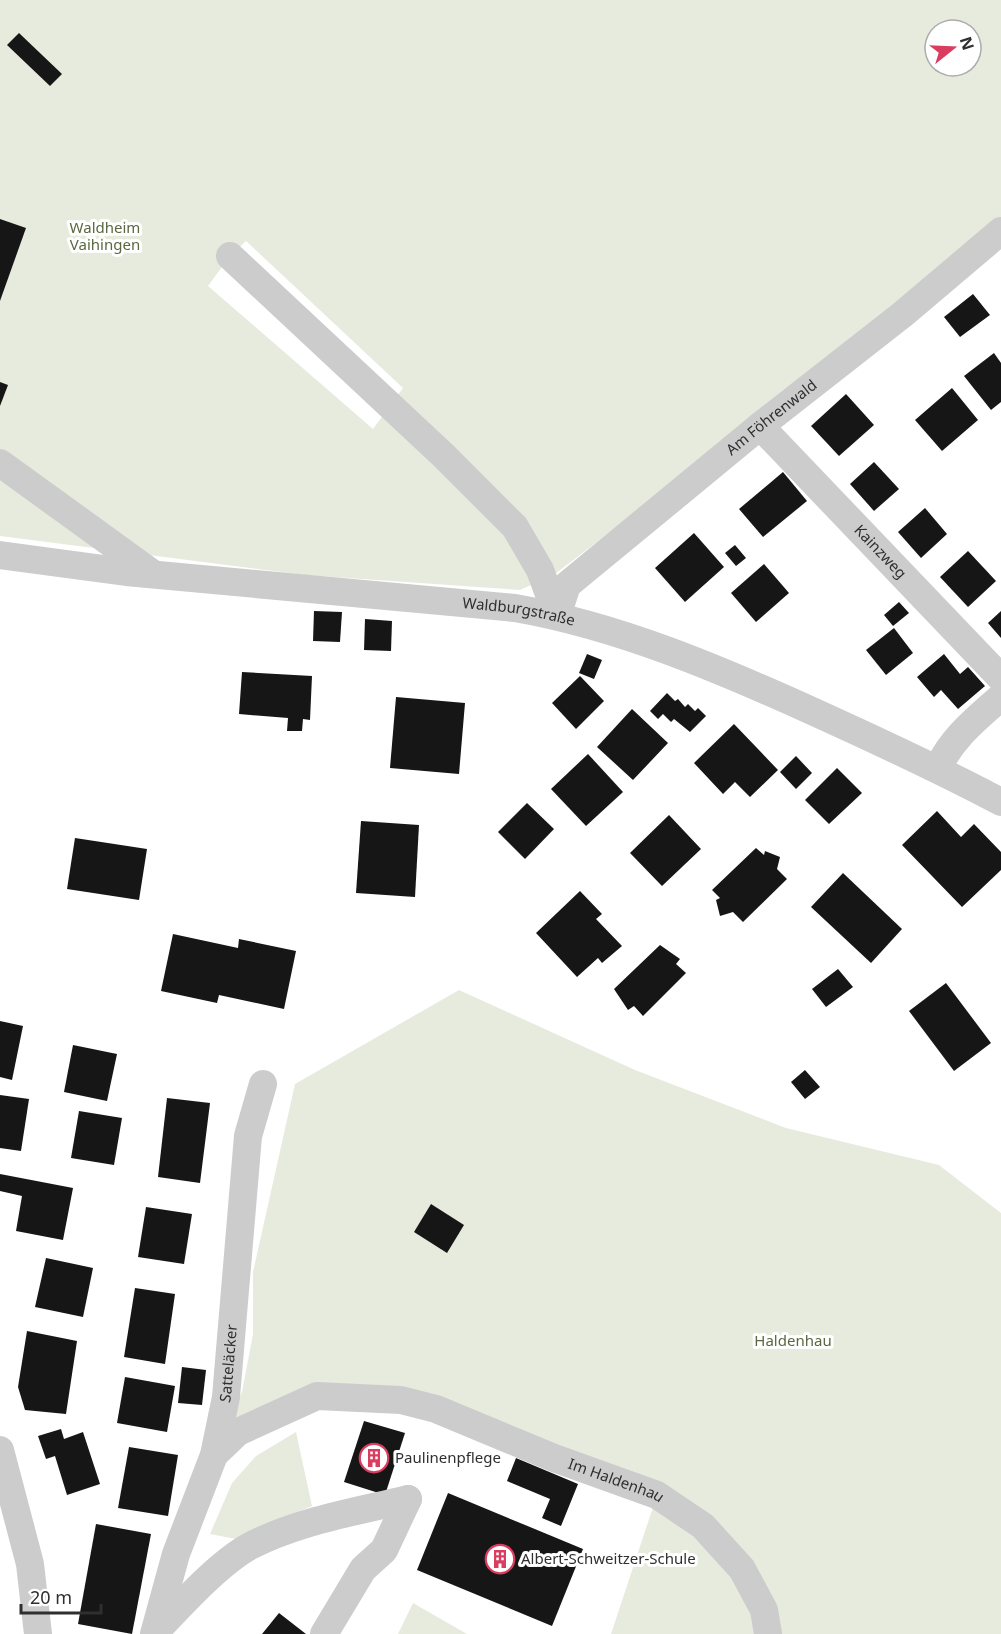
<svg xmlns="http://www.w3.org/2000/svg" width="1001" height="1634" viewBox="0 0 1001 1634" font-family="'Noto Sans',sans-serif">
	<style>
		.green { fill: #e7ebde; fill-rule: evenodd }
		.building { fill: #161616 }
		.lines { fill: none; stroke-linecap: round; stroke-linejoin: round }
		.minor { stroke: #ccc; stroke-width: 28 }
		.labels { text-anchor: middle; stroke-width: 6; stroke-linejoin: round; paint-order: stroke }
		.park-label { font-size: 15px; fill: #58683f; stroke: #fff }
		.street-label { font-size: 15px; fill: #2f2f2f; stroke: #fff }
		.poi-label { font-size: 15px; fill: #2f2f2f; stroke: #fff; text-anchor: start }
	</style>
	<rect width="100%" height="100%" fill="#fff"/>
	<!-- green -->
	<g class="green">
		<path d="M0,0H1001V231L593,545L555,574L520,590L305,575L0,536ZM935,30H971V66H935ZM246,241L403,388L373,429L208,286L230,256Z"/>
		<polygon points="459,990 635,1070 786,1128 939,1165 1001,1213 1001,1634 611,1634 657,1495 436,1409 317,1396 214,1455 242,1392 253,1334 253,1272 295,1084"/>
		<polygon points="296,1432 312,1506 236,1539 210,1534 232,1483 256,1456"/>
		<polygon points="413,1603 467,1634 398,1634"/>
	</g>
	<!-- building -->
	<g class="building">
		<polygon points="19,33 62,74 50,86 7,45"/>
		<polygon points="0,219 26,228 0,301"/>
		<polygon points="973,294 990,315 960,337 944,317"/>
		<polygon points="994,353 1001,363 1001,402 991,410 964,376"/>
		<polygon points="0,382 8,385 0,406"/>
		<polygon points="952,388 978,420 942,451 915,420"/>
		<polygon points="846,394 874,425 839,456 811,426"/>
		<polygon points="874,462 899,489 874,511 850,484"/>
		<polygon points="783,472 807,501 763,537 739,509"/>
		<polygon points="925,508 947,534 921,558 898,532"/>
		<polygon points="694,533 724,567 685,602 655,568"/>
		<polygon points="735,545 746,558 736,566 725,553"/>
		<polygon points="968,551 996,581 968,607 940,577"/>
		<polygon points="764,564 789,593 756,622 731,593"/>
		<polygon points="899,602 909,613 893,626 884,615"/>
		<polygon points="314,611 342,612 340,642 313,641"/>
		<polygon points="1001,611 1001,638 988,623"/>
		<polygon points="365,619 392,621 391,651 364,650"/>
		<polygon points="894,628 913,653 886,675 866,650"/>
		<polygon points="587,654 602,660 594,679 579,673"/>
		<polygon points="944,654 960,674 968,667 985,686 958,709 941,690 934,697 917,677"/>
		<polygon points="242,672 312,676 310,720 303,719 302,731 287,731 288,718 239,714"/>
		<polygon points="580,676 604,701 576,729 552,703"/>
		<polygon points="667,693 675,701 678,699 685,707 688,704 695,711 698,708 706,716 690,732 674,719 671,722 663,714 658,719 650,711"/>
		<polygon points="396,697 465,703 459,774 390,768"/>
		<polygon points="632,709 668,743 633,780 597,747"/>
		<polygon points="734,724 778,770 750,797 735,782 723,794 694,763"/>
		<polygon points="588,754 623,792 586,826 551,789"/>
		<polygon points="796,756 812,773 796,789 780,772"/>
		<polygon points="837,768 862,793 829,824 805,800"/>
		<polygon points="527,803 554,829 525,859 498,832"/>
		<polygon points="937,811 961,837 974,824 1001,852 1001,870 962,907 902,845"/>
		<polygon points="669,815 701,849 662,886 630,853"/>
		<polygon points="361,821 419,825 415,897 356,893"/>
		<polygon points="75,838 147,849 139,900 67,889"/>
		<polygon points="756,848 764,855 765,851 780,857 777,869 787,879 743,922 733,912 720,916 716,900 720,898 712,890"/>
		<polygon points="843,873 902,929 871,963 811,907"/>
		<polygon points="580,891 602,914 596,919 622,946 602,963 598,958 577,977 536,933"/>
		<polygon points="173,934 238,948 239,939 296,951 284,1009 219,995 217,1003 161,991"/>
		<polygon points="660,945 680,959 676,964 686,973 643,1016 634,1006 628,1010 614,989"/>
		<polygon points="838,969 853,987 826,1007 812,989"/>
		<polygon points="946,983 991,1043 954,1071 909,1011"/>
		<polygon points="0,1021 23,1026 12,1080 0,1077"/>
		<polygon points="73,1045 117,1054 107,1101 64,1092"/>
		<polygon points="805,1070 820,1087 805,1099 791,1082"/>
		<polygon points="0,1095 29,1099 21,1151 0,1148"/>
		<polygon points="167,1098 210,1103 200,1183 158,1177"/>
		<polygon points="79,1111 122,1118 114,1165 71,1158"/>
		<polygon points="0,1174 73,1188 63,1240 16,1231 22,1196 0,1191"/>
		<polygon points="431,1204 464,1225 447,1253 414,1232"/>
		<polygon points="146,1207 192,1214 184,1264 138,1257"/>
		<polygon points="46,1258 93,1268 83,1317 35,1307"/>
		<polygon points="135,1288 175,1294 165,1364 124,1357"/>
		<polygon points="27,1331 77,1341 66,1414 25,1410 18,1387"/>
		<polygon points="182,1367 206,1370 202,1405 178,1403"/>
		<polygon points="125,1377 175,1386 167,1432 117,1423"/>
		<polygon points="364,1421 405,1433 385,1495 344,1482"/>
		<polygon points="61,1429 64,1439 83,1432 100,1484 67,1495 55,1456 46,1459 38,1436"/>
		<polygon points="129,1447 178,1455 168,1516 118,1508"/>
		<polygon points="516,1458 578,1484 561,1526 542,1518 550,1499 507,1481"/>
		<polygon points="448,1493 583,1549 552,1626 417,1570"/>
		<polygon points="96,1524 151,1534 132,1634 78,1624"/>
		<polygon points="279,1613 306,1634 262,1634"/>
	</g>
	<g class="lines">
		<!-- minor -->
		<g class="minor">
			<polyline points="230,256 443,455 515,527 540,570 557,616"/>
			<path id="s1" d="M760,426L1001,678"/>
			<polyline points="0,463 152,573"/>
			<path id="s2" d="M0,555L126,572L515,608C618,626 717,668 812,711C876,740 939,769 1001,802"/>
			<path id="s3" d="M557,616L567,585L760,426L903,314L1001,231"/>
			<path d="M938,768C952,738 976,719 1001,697"/>
			<polyline points="0,1450 30,1564 38,1634"/>
			<path id="s4" d="M214,1455L238,1432L317,1396L401,1400L436,1409L554,1458L657,1495L703,1526L742,1569L764,1610L768,1634"/>
			<path d="M158,1629C182,1604 219,1563 250,1546C298,1521 355,1512 408,1499"/>
			<path id="s5" d="M154,1634L176,1554L214,1455L226,1397L248,1136L263,1084"/>
			<polyline points="324,1634 363,1569 384,1550 408,1499"/>
		</g>
	</g>
	<!-- icons -->
	<defs>
		<g id="building-ring" transform="scale(1.5)"><circle r="9.5" fill="#fff" stroke="#d93e60" stroke-width="1.5"/><path d="M-4-6H4V6H1V3H-1V6H-4ZM-2.5-4.3h1.7v1.8h-1.7ZM.8-4.3h1.7v1.8H.8ZM-2.5-1h1.7V.8h-1.7ZM.8-1h1.7V.8H.8Z" fill="#d93e60"/></g>
	</defs>
	<g fill-rule="evenodd">
		<use href="#building-ring" x="374" y="1458"/>
		<use href="#building-ring" x="500" y="1559"/>
	</g>
	<g class="labels">
		<!-- park labels -->
		<g class="park-label">
			<text x="105" y="233">Waldheim<tspan x="105" dy="17">Vaihingen</tspan></text>
			<text x="793" y="1346">Haldenhau</text>
		</g>
		<!-- street labels -->
		<g class="street-label">
			<text dy="5" stroke="none"><textPath href="#s3" startOffset="297">Am Föhrenwald</textPath></text>
			<text dy="5" stroke="none"><textPath href="#s1" startOffset="174">Kainzweg</textPath></text>
			<text dy="5" stroke="none"><textPath href="#s2" startOffset="522">Waldburgstraße</textPath></text>
			<text dy="5" stroke="none"><textPath href="#s5" startOffset="282">Satteläcker</textPath></text>
			<text dy="5" stroke="none"><textPath href="#s4" startOffset="434">Im Haldenhau</textPath></text>
		</g>
		<!-- poi labels -->
		<g class="poi-label">
			<text x="395" y="1463">Paulinenpflege</text>
			<text x="521" y="1564">Albert-Schweitzer-Schule</text>
		</g>
	</g>
	<!-- north arrow -->
	<g transform="translate(953 48) rotate(72)"><circle r="28" fill="#ffffff" stroke="#acacac" stroke-width="1.5"/>
	<path d="M0-4.5L10 22L0 15L-10 22Z" fill="#d93e60"/>
	<text y="-9" font-size="16" font-weight="bold" text-anchor="middle" fill="#2f2f2f">N</text>
	</g>
	<!-- scale -->
	<path d="M21 1604v9h80v-9" fill="none" stroke="#2f2f2f" stroke-width="3"/>
	<text x="30" y="1604" font-size="18" fill="#2f2f2f" stroke="#ffffff" stroke-width="4.5" paint-order="stroke">20 m</text>
</svg>
